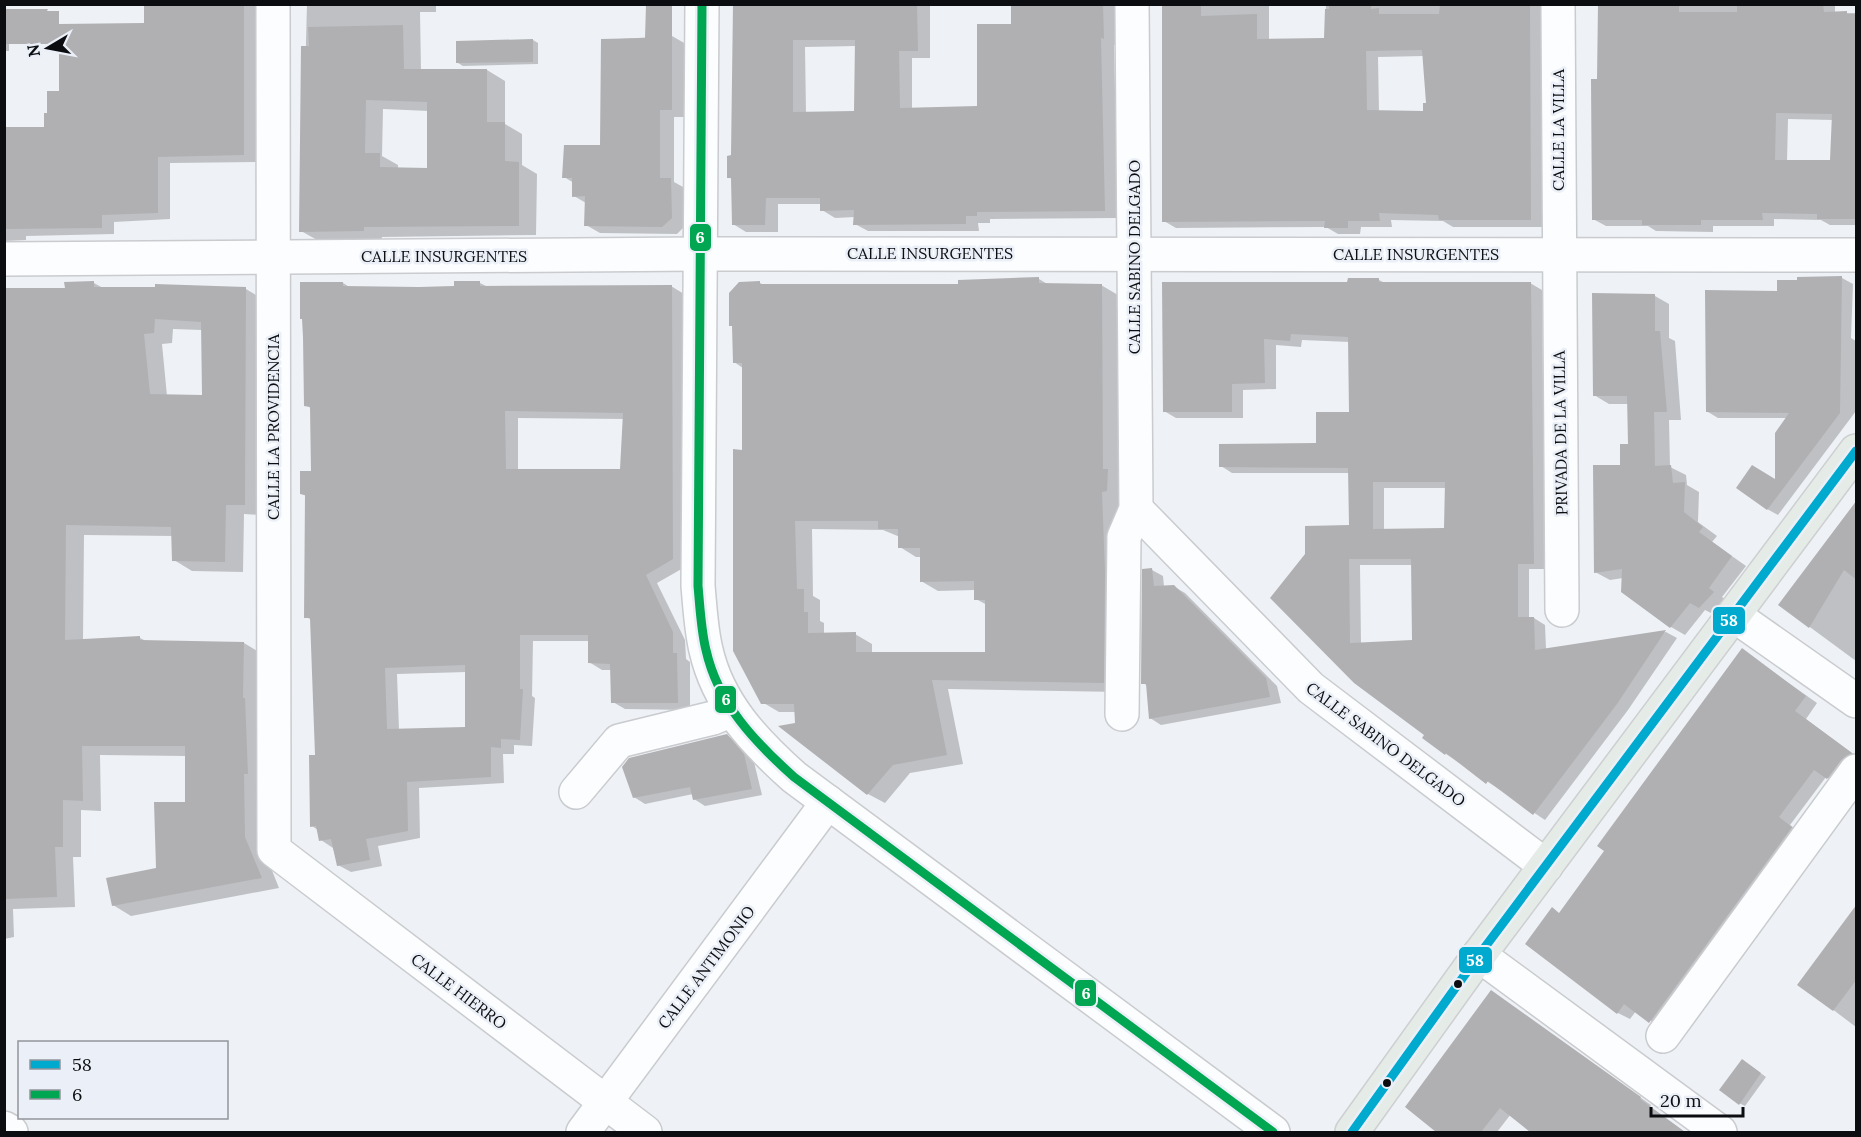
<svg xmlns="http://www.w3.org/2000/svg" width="1861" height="1137" viewBox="0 0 1861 1137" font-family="Lora,serif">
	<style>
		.shadow { fill: #0003; fill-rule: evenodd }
		.building { fill: #b0b0b2; fill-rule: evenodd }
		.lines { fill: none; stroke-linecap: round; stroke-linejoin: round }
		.minor-casing { stroke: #c9cbce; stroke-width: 36 }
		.major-casing { stroke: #cdcfd0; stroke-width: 36 }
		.minor { stroke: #fcfdfe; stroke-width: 33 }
		.major { stroke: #e5ebe7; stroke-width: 33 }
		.bus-1-casing { stroke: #ebf0f8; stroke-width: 14 }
		.bus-2-casing { stroke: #ebf0f8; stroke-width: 14 }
		.bus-1 { stroke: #00a9ce; stroke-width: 9 }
		.bus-2 { stroke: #00a651; stroke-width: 9 }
		.bus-dot { fill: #0c0d10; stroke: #ebf0f8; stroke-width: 2 }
		.labels { text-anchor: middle; stroke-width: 5; stroke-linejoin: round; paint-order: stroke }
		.street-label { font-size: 16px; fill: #0c0d10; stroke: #ebf0f8 }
		.line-badge { stroke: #ebf0f8; stroke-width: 2 }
		.badge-label { font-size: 16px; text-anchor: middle; font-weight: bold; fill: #fff }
	</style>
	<rect width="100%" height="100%" fill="#eef1f5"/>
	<!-- shadow -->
	<g class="shadow">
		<polygon points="145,4 258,4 256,162 170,163 170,219 114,222 114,234 26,236 26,240 4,241 4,128 46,129 48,114 61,93 145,25"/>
		<path d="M307,4H436V12H420L421,71L487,70L505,81V124L522,134V165L537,174L536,235L382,237L381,241H319L301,231ZM383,109L429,111V169H398V165L382,156Z"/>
		<path d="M734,4H930V58H912V109L979,108L1013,26V4H1116V45H1114L1118,218L990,219V223H978L979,231H868L855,224V217L835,218L822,210V204H778V232H746L733,224V180L729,177L732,157ZM856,46V112L806,113L805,47Z"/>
		<path d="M1164,4H1269V41L1325,39L1326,4H1542L1543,227H1453L1443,221L1391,220L1392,227H1361L1360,234H1338L1326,227L1176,228L1164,221ZM1424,56L1428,104L1424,113L1379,112L1378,57Z"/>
		<path d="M1599,4H1833L1835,6V13H1856V225H1830L1821,220L1774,219V226H1713V232L1656,231L1648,226H1606L1593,219L1599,81ZM1788,119L1833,120L1831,162H1787Z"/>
		<polygon points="4,14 9,16 9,51 4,51"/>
		<polygon points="672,36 686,44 686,117 674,117 674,182 685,188 685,226 677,234 600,233 586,225 586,203 574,196 574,183 564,177 602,147 602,40"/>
		<polygon points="533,40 538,43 538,64 463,66 458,63"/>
		<polygon points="1799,278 1842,278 1853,284 1851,338 1856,341 1856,411 1778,515 1767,509 1776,481 1788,418 1718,418 1708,412 1778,293 1799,281"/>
		<path d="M1039,279L1049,285H1101L1118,295L1119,477L1124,480V500L1118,501L1121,583L1120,692L948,689L963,764L910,773L885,803L868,794L782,727L797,724L796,712H779L762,702L743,451V368L734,362L760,283L766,286L959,285ZM812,529L883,530L900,537V547L916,557H921V581L938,591L975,590L976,599L987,605V653H872V644L855,634H824V623L820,621V600L813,596Z"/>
		<path d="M1379,280L1385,283H1530L1542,290L1545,569H1529V618H1534L1545,625L1546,649L1666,632L1677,638L1628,710L1545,820L1446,754L1272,598L1350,526V473H1232L1221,466L1317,444L1350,413V342L1302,340L1301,347L1276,345V389L1243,390V418H1176L1164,411V284H1349ZM1384,488H1446V530H1384ZM1360,565H1413V642L1361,644Z"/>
		<path d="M94,283L103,288L246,289L264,300L263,515L244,514L243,572L192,571L174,560L173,536L84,535L83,641L140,638L146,641L244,643L262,654L263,848L279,888L131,916L113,905L158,869L186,804V756L100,755L101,811L81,810V857H73L75,907L13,909L14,937L4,939V289H66ZM173,329L202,330L203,396H167L162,344L172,343Z"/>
		<path d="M343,283L351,288H455L480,283L488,287L671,286L684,294L685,567L657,583L685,640L686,659L690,662V710L625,709L613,702L612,670H602L589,662V641H533L532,696L535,698L532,746L514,745V754H503L504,783L419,788L420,838L378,846L382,866L351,872L338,865L333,848L321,840L318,830L312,826L316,757L312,620L306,617V496L302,494L312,473V409L306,405ZM518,418L624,419L622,470L518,471ZM467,672V728L399,730L397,674Z"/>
		<polygon points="1655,296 1669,304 1669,338 1675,341 1681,420 1669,420 1670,467 1686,475 1687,485 1699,492 1698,522 1717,536 1712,542 1746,566 1722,597 1727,601 1715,615 1705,610 1685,635 1671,627 1623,578 1610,580 1595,572 1621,467 1629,446 1629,404 1609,404 1594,395"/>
		<polygon points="1856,502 1856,661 1780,605"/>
		<polygon points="1152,570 1163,576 1164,587 1173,586 1185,593 1277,686 1281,703 1161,725 1150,718 1148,686 1143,683"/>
		<polygon points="1742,650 1817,703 1806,719 1856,756 1839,785 1826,777 1790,825 1803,835 1662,1028 1636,1011 1630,1019 1618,1013 1527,943 1561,914 1606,851"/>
		<polygon points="727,736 738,742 754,762 762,795 705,806 694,799 693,794 645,804 634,797"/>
		<polygon points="1856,907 1856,1027 1799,984"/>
		<polygon points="1492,992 1651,1105 1650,1107 1685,1132 1533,1132 1511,1114 1497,1132 1438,1132 1407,1107"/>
		<polygon points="1748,1064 1766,1077 1745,1106 1739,1103"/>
	</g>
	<!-- building -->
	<g class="building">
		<polygon points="144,4 244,4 244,155 158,157 158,213 102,215 102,228 4,229 4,127 44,127 44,113 47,113 47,91 59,91 59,24 144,23"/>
		<polygon points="646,4 672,4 672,110 660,110 660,178 671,178 672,218 662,227 584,226 585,196 572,197 572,178 562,178 564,145 600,145 601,39 645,38"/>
		<path d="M733,4H917L918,51H899L900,108L977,106V24H1011V4H1103L1104,39L1101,38L1105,211L977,212V216H966V224L853,225L854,210L820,211V198H766L765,225H732L731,178H727V156L731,155ZM793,40H855L854,111L793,112Z"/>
		<path d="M1162,4H1201V16L1257,14V39L1324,38L1325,9H1329V4H1371V9L1379,8V14H1439L1440,4H1530L1531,220H1439L1438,215L1379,213L1380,221H1348V228H1324L1325,221L1162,222ZM1422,50L1426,103H1423V111L1367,110L1366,51Z"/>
		<path d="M1598,4H1679V12H1737V4H1823L1824,12L1847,11V14H1857V219H1817V214L1762,213L1763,220H1701V225H1642V220H1592L1591,79H1597ZM1776,113L1832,114L1830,160H1775Z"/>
		<polygon points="4,9 48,9 47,11 59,11 59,44 4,44"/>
		<path d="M403,25L404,69H487V122H505V161L519,162V226L364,227V231L299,232L301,46H309L308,27ZM366,100L427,102V168L380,167V153H365Z"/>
		<polygon points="533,39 533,62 456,63 456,41"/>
		<polygon points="1842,276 1840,413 1767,510 1736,488 1752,465 1775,479 1775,433 1789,413 1706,412 1705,290 1777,291 1777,280 1797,280 1797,277"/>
		<path d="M1039,277V283L1102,284L1103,469H1108L1107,491L1102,492L1105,572L1104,683L932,680L947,755L893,765L867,795L778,726L795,723L794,704H761L733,651V449L742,450V363H733L732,326H729V293L739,282L760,281V284H958V280ZM795,521H878V529H898V548H920V582L974,581V600H985V652H856V632L808,633V612H804V589H797Z"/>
		<path d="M1348,278H1379V282H1531L1534,564H1518V617H1534L1535,650L1666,630L1617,704L1533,815L1488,781L1486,784L1446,753L1445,755L1422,738L1424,735L1354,683L1270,598L1305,554V526L1349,525L1348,468L1219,467V444L1316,443V412H1349L1348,337L1291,334L1290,341L1264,339L1265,383L1232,384V412H1163L1162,282H1347ZM1373,482H1445L1444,528L1373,529ZM1349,559H1411L1412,640L1350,643Z"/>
		<path d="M94,281V287H155V284L246,287L245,505H226L225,562L172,561L171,527L66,525L65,640L140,636V640L244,642L243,698H245L248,774H244L245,837L262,878L112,906L106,878L156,868L154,802H185V746H82L83,801L63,800V847H55L57,897L4,899V288H65L64,282ZM155,319L201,322L202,395L150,394L144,334L154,333Z"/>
		<path d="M454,281H480V286L672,285L673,559L646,575L673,632V653H677L678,703H611L610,664L588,663V635H520V689H523L520,740L501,739V748L491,747V777L407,782L408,831L366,839L370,860L337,866L331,839L319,841L316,826L310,827L309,755H315L310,618H304L305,495L300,494V471H311L310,407L304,406L303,337L302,319H300V282H343V286L419,287L454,286ZM505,411L623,413L620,469H506ZM465,665V727L387,729L385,668Z"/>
		<polygon points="1592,293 1655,294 1655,331 1660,331 1667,412 1654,412 1655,466 1671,465 1673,483 1685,482 1684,512 1703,527 1699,532 1732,556 1709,588 1714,592 1699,608 1690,603 1670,628 1621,592 1622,569 1594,573 1593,465 1620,465 1620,444 1628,444 1627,396 1593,396"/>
		<polygon points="1857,500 1857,580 1844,570 1809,628 1778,605"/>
		<polygon points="1152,568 1154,586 1174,585 1266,678 1270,697 1149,719 1146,684 1141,684 1142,569"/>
		<polygon points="1742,648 1806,696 1795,711 1852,753 1841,760 1827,779 1814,770 1779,817 1792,827 1649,1023 1624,1004 1617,1014 1525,944 1552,907 1559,913 1604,851 1597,846"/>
		<polygon points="727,734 744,754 752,789 693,800 690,787 633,798 622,767 629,758"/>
		<polygon points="1857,904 1857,979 1833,1011 1797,985"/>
		<polygon points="1491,990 1641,1097 1640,1099 1685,1132 1530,1132 1500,1108 1481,1132 1436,1132 1405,1107"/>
		<polygon points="1742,1059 1761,1073 1739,1105 1719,1090"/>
	</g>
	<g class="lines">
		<!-- minor casing -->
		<g class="minor-casing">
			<g id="minor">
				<polyline points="273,4 274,850 645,1132"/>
				<path d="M702,4L698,586C700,607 701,630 706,650C718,704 755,742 794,777L1273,1132"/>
				<polyline points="1558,4 1562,610"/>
				<polyline points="4,259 700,254 1856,255"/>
				<polyline points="1136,509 1311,688 1546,866"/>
				<polyline points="1735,616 1856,701"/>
				<polyline points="1122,714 1124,537 1136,509 1132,4"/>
				<polyline points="576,792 619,741 713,718 732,710"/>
				<polyline points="1479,955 1720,1132"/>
				<polyline points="1663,1036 1856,771"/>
				<polyline points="4,1128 11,1132"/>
				<polyline points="583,1132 828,802"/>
			</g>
		</g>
		<!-- major casing -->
		<g class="major-casing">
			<polyline id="major" points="1352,1132 1479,955 1856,451"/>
		</g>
		<!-- minor -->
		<use href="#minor" class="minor"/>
		<!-- major -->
		<use href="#major" class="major"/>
		<!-- bus-1 casing -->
		<g class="bus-1-casing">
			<polyline id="bus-1" points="1352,1132 1479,955 1856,451"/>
		</g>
		<!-- bus-2 casing -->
		<g class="bus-2-casing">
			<path id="bus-2" d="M702,4L698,586C700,607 701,630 706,650C718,704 755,742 794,777L1273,1132"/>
		</g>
		<!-- bus-1 -->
		<use href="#bus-1" class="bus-1"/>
		<!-- bus-2 -->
		<use href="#bus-2" class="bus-2"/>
	</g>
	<!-- markers -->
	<g class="bus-dot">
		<circle cx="1458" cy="984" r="5"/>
		<circle cx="1387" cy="1083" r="5"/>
	</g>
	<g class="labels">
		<!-- street labels -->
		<g class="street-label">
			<text transform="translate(1558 130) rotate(-90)" y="6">CALLE LA VILLA</text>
			<text x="930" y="259">CALLE INSURGENTES</text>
			<text x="1416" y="260">CALLE INSURGENTES</text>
			<text x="444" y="262">CALLE INSURGENTES</text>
			<text transform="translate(1134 257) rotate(-90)" y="6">CALLE SABINO DELGADO</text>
			<text transform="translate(273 427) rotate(-90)" y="6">CALLE LA PROVIDENCIA</text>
			<text transform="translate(1560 433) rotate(-91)" y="6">PRIVADA DE LA VILLA</text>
			<text transform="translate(1386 744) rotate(37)" y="6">CALLE SABINO DELGADO</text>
			<text transform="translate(706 967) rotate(-53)" y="6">CALLE ANTIMONIO</text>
			<text transform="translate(459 991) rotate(37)" y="6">CALLE HIERRO</text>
		</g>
	</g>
	<g class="line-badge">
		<rect x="689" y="223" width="23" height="29" rx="6" fill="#00a651"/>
		<rect x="1712" y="606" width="34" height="29" rx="6" fill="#00a9ce"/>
		<rect x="714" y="685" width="23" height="29" rx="6" fill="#00a651"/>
		<rect x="1458" y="946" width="35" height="28" rx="6" fill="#00a9ce"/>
		<rect x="1074" y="979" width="23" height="28" rx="6" fill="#00a651"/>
	</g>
	<g class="badge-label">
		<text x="700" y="243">6</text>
		<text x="1729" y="626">58</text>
		<text x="726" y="705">6</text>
		<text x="1475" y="966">58</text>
		<text x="1086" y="999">6</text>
	</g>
	<!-- border -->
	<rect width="1861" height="1137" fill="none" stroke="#0c0d10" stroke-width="12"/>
	<!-- legend -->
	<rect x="18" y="1041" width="210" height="78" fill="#ebf0f8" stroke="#92959b" stroke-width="1.5"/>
	<rect x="30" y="1060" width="30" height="9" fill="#00a9ce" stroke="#92959b" stroke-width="1.5"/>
	<text x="72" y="1071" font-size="18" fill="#0c0d10">58</text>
	<rect x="30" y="1090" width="30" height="9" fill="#00a651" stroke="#92959b" stroke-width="1.5"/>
	<text x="72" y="1101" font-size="18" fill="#0c0d10">6</text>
	<!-- north arrow -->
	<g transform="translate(48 48) rotate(260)" stroke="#ebf0f8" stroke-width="4.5" paint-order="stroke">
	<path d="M0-4.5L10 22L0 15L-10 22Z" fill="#0c0d10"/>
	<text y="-9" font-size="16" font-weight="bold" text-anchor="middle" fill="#0c0d10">N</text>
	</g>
	<!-- scale -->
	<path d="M1651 1107v9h92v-9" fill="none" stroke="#0c0d10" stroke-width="3"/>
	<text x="1660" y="1107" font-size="18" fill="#0c0d10" stroke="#ebf0f8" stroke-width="4.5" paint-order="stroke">20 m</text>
</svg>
